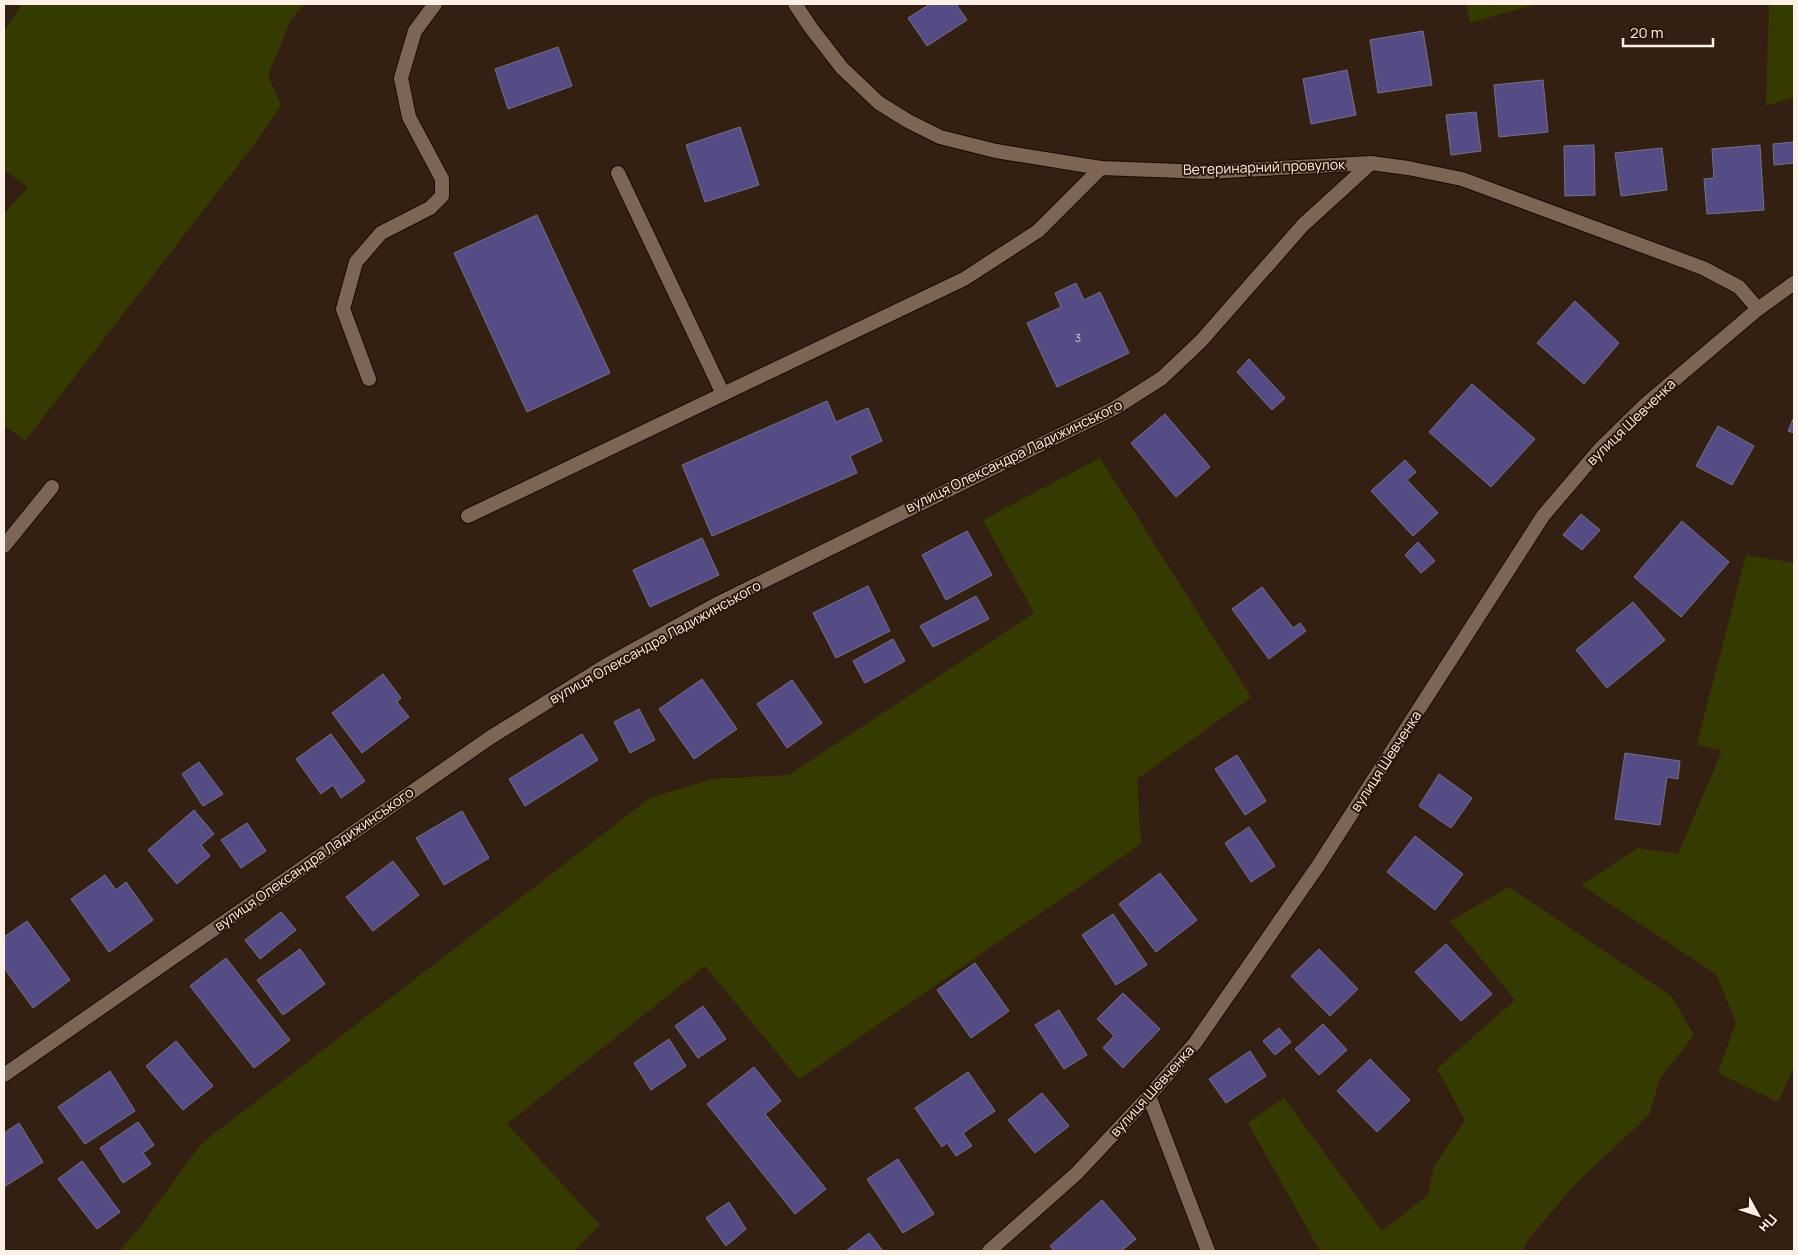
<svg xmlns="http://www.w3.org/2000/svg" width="1798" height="1255" viewBox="0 0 1798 1255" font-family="Manrope,sans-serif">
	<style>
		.green { fill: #353b00 }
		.building { fill: #554c85; stroke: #73718a }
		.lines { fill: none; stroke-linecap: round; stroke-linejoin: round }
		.service-casing { stroke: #1b0901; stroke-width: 16 }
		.minor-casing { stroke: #1b0901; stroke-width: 16 }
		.tertiary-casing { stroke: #1b0901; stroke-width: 16 }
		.service { stroke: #7d6556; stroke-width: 14 }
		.minor { stroke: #7d6556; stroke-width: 14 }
		.tertiary { stroke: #7d6556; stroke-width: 14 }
		.labels { text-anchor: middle; stroke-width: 4; stroke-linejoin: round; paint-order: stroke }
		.number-label { font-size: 11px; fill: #d4c7ce }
		.street-label { font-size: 14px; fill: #fef0e7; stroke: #2a1709 }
	</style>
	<rect width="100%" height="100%" fill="#342013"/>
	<!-- green -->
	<g class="green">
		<polygon points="22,4 305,4 291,19 268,76 281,105 256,142 25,441 4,425 4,214 28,187 4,170 4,31"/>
		<polygon points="1466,4 1536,4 1470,23"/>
		<polygon points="1769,4 1794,4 1794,97 1766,106"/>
		<polygon points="1100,458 1251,697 1137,779 1141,844 799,1079 705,966 507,1124 600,1225 574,1251 120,1251 141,1226 201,1144 650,798 712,779 789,775 1034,613 983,520"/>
		<polygon points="1746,555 1794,563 1794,1067 1778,1102 1718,1073 1736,1022 1716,974 1581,885 1638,848 1678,854 1722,751 1697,744"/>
		<polygon points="1509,887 1671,996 1694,1035 1660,1078 1649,1115 1577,1182 1527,1241 1522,1251 1320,1251 1248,1123 1284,1098 1382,1231 1428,1195 1434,1166 1465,1120 1437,1069 1515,1000 1450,921"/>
	</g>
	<!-- building -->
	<g class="building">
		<polygon points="930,4 956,4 967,20 927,46 908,18"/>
		<polygon points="1423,31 1432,85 1378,93 1370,40"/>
		<polygon points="558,47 572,86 508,109 495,69"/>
		<polygon points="1347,70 1356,115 1311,124 1303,79"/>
		<polygon points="1543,80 1548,132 1499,137 1494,85"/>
		<polygon points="1476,112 1481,151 1451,155 1446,115"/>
		<polygon points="740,127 759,185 705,202 686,145"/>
		<polygon points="1794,142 1794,163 1774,165 1773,144"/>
		<polygon points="1594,145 1595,195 1565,196 1564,146"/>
		<polygon points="1760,145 1764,210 1707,214 1704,179 1714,178 1712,149"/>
		<polygon points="1662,148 1667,190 1621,196 1615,153"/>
		<polygon points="537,215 610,373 527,412 454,253"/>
		<polygon points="1076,283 1084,300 1100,292 1129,353 1057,387 1027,323 1061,307 1055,293"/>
		<polygon points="1575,301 1619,343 1584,384 1537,343"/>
		<polygon points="1249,359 1285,398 1272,410 1237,372"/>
		<polygon points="1472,384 1535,439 1491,487 1429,432"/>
		<polygon points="827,401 836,422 868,408 882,441 850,456 857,473 712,536 682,465"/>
		<polygon points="1165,414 1210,467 1176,497 1131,443"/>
		<polygon points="1794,417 1794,433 1788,431"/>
		<polygon points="1718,426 1754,446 1732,485 1696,466"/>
		<polygon points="1405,460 1416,472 1407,480 1438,513 1413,536 1371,491"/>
		<polygon points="1581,514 1600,530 1582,550 1563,535"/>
		<polygon points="1682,521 1729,562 1681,617 1634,577"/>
		<polygon points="967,531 992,575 946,600 922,555"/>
		<polygon points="702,538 719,575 650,607 633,570"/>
		<polygon points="1418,542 1435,561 1421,573 1405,555"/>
		<polygon points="868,586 890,631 836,658 813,613"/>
		<polygon points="1262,587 1293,628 1300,623 1306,631 1269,659 1232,609"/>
		<polygon points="976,596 989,619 933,647 920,626"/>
		<polygon points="1633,602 1665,640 1607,688 1576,650"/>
		<polygon points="893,639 905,661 865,683 853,661"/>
		<polygon points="383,674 401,698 397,702 409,717 362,753 332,713"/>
		<polygon points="702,679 737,729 694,759 659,709"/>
		<polygon points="792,680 822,723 787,748 757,704"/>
		<polygon points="639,709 655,740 630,753 614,722"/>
		<polygon points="331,734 365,781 341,798 333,785 321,794 296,759"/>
		<polygon points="582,734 598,760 525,806 509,779"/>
		<polygon points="1625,753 1680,761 1678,779 1667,777 1660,825 1615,819"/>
		<polygon points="1237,755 1266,801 1245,815 1215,769"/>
		<polygon points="199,762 223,794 203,806 182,774"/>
		<polygon points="1439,774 1472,798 1451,828 1419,806"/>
		<polygon points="194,810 214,834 201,845 210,856 177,884 148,850"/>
		<polygon points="462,811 489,858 444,885 416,838"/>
		<polygon points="247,823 266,851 241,868 221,840"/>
		<polygon points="1249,827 1275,866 1251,882 1225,843"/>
		<polygon points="1415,836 1463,874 1435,910 1387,872"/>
		<polygon points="393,861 419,895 373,931 346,897"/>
		<polygon points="1160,873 1197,920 1156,952 1119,904"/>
		<polygon points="105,875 116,890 126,882 153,920 109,952 71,899"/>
		<polygon points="281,912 296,930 260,959 245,940"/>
		<polygon points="1113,914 1147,965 1116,985 1082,935"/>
		<polygon points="27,921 70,980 33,1008 4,968 4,937"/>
		<polygon points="1446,944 1492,994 1461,1021 1415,972"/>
		<polygon points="300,949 325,984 283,1015 257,980"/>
		<polygon points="1319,949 1358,989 1330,1016 1291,976"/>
		<polygon points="226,958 290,1040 254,1068 190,986"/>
		<polygon points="975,963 1009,1011 971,1038 937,990"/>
		<polygon points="1123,993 1160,1029 1123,1068 1103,1048 1114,1036 1097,1019"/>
		<polygon points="703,1006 726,1039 698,1058 675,1026"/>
		<polygon points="1059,1010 1087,1055 1064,1069 1035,1025"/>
		<polygon points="1323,1024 1347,1050 1319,1075 1295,1049"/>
		<polygon points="1279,1028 1291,1042 1275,1055 1263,1041"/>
		<polygon points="669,1039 686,1066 651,1090 634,1063"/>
		<polygon points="176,1041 213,1086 183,1110 146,1066"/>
		<polygon points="1250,1051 1266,1076 1226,1103 1209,1079"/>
		<polygon points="1370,1059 1410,1100 1377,1132 1337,1091"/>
		<polygon points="754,1067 781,1101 765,1114 826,1189 795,1214 707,1104"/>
		<polygon points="110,1071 135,1111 85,1144 58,1107"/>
		<polygon points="968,1072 995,1111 963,1133 972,1146 956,1156 947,1143 942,1147 915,1108"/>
		<polygon points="1042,1093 1069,1126 1035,1153 1008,1120"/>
		<polygon points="138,1122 154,1145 143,1153 151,1164 123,1183 100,1148"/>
		<polygon points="19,1123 43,1162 4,1187 4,1133"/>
		<polygon points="898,1159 934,1214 903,1233 867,1179"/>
		<polygon points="82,1161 120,1212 97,1229 58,1179"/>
		<polygon points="1102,1200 1136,1239 1121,1251 1054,1251 1050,1246"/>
		<polygon points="729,1202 746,1229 726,1246 706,1218"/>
		<polygon points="869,1233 883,1251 848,1251 847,1250"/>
	</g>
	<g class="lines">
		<!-- service casing -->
		<g class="service-casing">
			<g id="service">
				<polyline points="618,173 723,394"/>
				<polyline points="369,379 343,309 356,262 381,233 430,208 442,196 442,179 409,117 401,78 415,31 435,4"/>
				<polyline points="468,516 964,279 1038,231 1101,168"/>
			</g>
		</g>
		<!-- minor casing -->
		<g class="minor-casing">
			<g id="minor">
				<polyline points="795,4 811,28 842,68 879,103 908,121 940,137 996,151 1101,168 1207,172 1371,163 1408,168 1462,179 1703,268 1739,287 1758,309"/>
				<polyline points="4,546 52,487"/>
				<polyline points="4,1075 491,737 605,666 719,603 1115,408 1162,378 1201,341 1303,225 1371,163"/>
				<polyline points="1149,1096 1208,1251"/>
			</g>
		</g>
		<!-- tertiary casing -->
		<g class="tertiary-casing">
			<polyline id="tertiary" points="989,1251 1077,1173 1149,1096 1195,1043 1318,866 1543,516 1600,449 1646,404 1758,309 1794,283"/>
		</g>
		<!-- service -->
		<use href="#service" class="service"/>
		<!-- minor -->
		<use href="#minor" class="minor"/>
		<!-- tertiary -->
		<use href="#tertiary" class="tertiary"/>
	</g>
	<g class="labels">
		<!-- number labels -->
		<g class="number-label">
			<text x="1078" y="342">3</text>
		</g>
		<!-- street labels -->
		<g class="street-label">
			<text transform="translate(1264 167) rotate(-2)" y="5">Ветеринарний провулок</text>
			<text transform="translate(1631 422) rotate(-44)" y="5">вулиця Шевченка</text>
			<text transform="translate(1014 456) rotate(-26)" y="5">вулиця Олександра Ладижинського</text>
			<text transform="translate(655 642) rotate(-29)" y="5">вулиця Олександра Ладижинського</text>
			<text transform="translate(1386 761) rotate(-57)" y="5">вулиця Шевченка</text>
			<text transform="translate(314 859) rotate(-35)" y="5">вулиця Олександра Ладижинського</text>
			<text transform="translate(1152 1091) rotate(-48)" y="5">вулиця Шевченка</text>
		</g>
	</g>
	<!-- border -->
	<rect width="1798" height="1255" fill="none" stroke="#fef0e7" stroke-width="10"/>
	<!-- north arrow -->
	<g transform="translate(1758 1215) rotate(130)" stroke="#2a1709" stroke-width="4" paint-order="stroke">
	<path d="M0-4L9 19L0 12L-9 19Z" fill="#fef0e7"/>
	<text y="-8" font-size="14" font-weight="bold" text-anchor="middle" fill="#fef0e7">Пн</text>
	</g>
	<!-- scale -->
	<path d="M1623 38v8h90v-8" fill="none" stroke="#fef0e7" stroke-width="2.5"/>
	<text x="1630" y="38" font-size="15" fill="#fef0e7" stroke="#2a1709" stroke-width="4" paint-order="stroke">20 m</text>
</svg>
